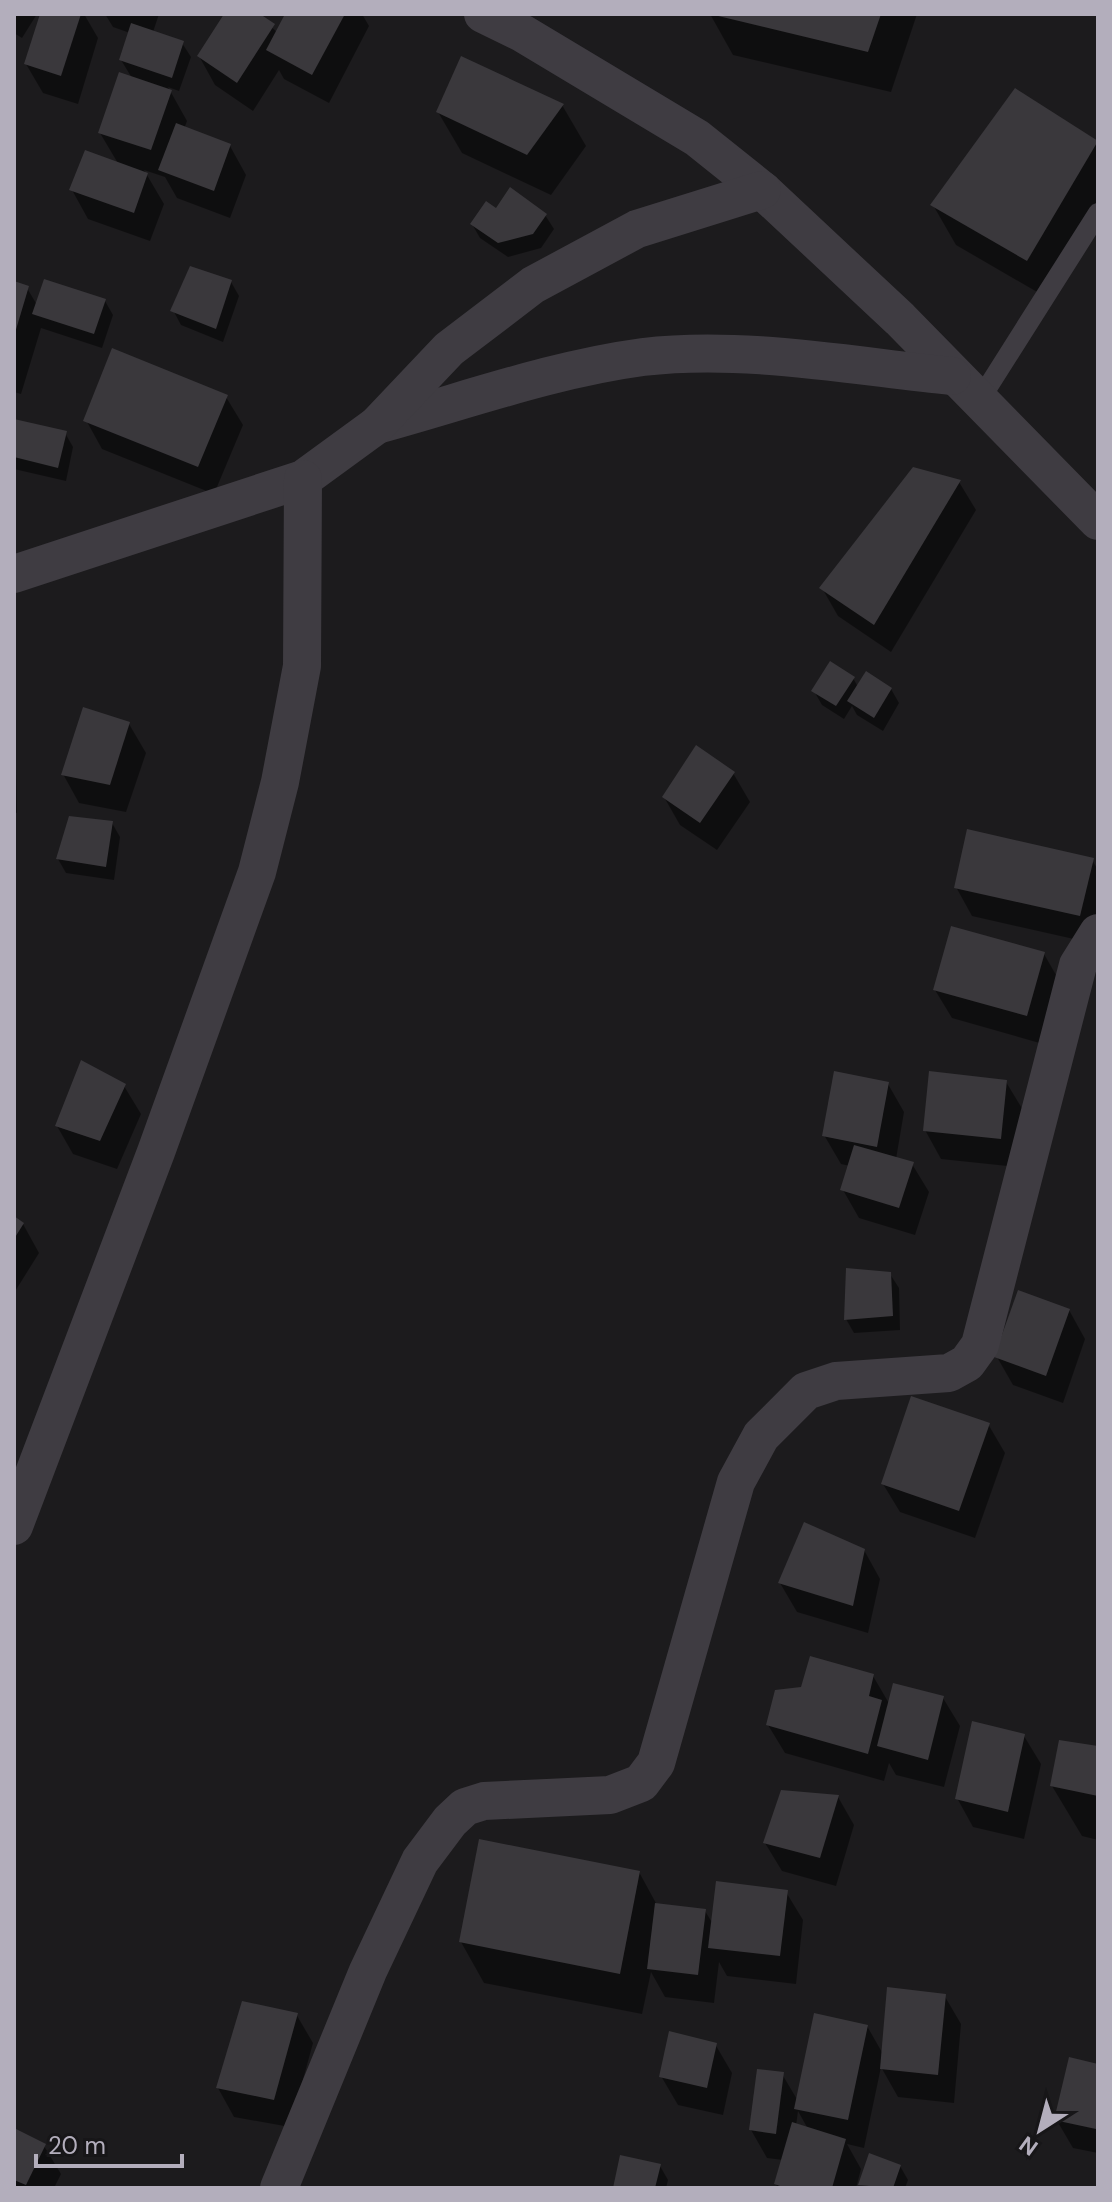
<svg xmlns="http://www.w3.org/2000/svg" width="1112" height="2202" viewBox="0 0 1112 2202" font-family="'DM Sans',sans-serif">
	<style>
		.shadow { fill: #0007; fill-rule: evenodd }
		.building { fill: #3a383c }
		.lines { fill: none; stroke-linecap: round; stroke-linejoin: round }
		.lane { stroke: #3f3c42; stroke-width: 20 }
		.street { stroke: #3f3c42; stroke-width: 38 }
	</style>
	<rect width="100%" height="100%" fill="#1c1b1d"/>
	<!-- shadow -->
	<g class="shadow">
		<polygon points="14,14 37,14 22,38 14,33"/>
		<polygon points="42,14 84,14 98,38 78,104 43,93 26,64"/>
		<polygon points="105,14 159,14 153,32 182,43 191,57 179,91 168,87 187,121 184,129 230,146 246,175 230,218 177,198 165,177 144,170 164,204 150,241 88,219 72,190 119,165 100,133 132,78 121,60 130,33 113,27"/>
		<polygon points="226,14 256,14 277,32 287,14 362,14 369,26 329,103 284,79 279,70 253,111 215,85 199,56"/>
		<polygon points="710,14 917,14 891,92 733,55"/>
		<polygon points="562,105 586,146 551,195 462,153 438,112"/>
		<polygon points="1097,143 1098,221 1051,300 956,245 933,205"/>
		<polygon points="496,211 545,215 554,229 541,248 508,257 480,238 472,224"/>
		<polygon points="231,282 239,296 223,342 181,325 173,310"/>
		<polygon points="14,283 27,288 37,305 105,301 113,315 102,348 41,328 21,394 14,392"/>
		<polygon points="226,397 243,425 214,494 102,449 86,420"/>
		<polygon points="14,421 65,433 73,447 66,481 14,469"/>
		<polygon points="959,482 976,510 891,652 838,616 822,588"/>
		<polygon points="853,678 858,687 891,689 899,703 883,731 857,715 852,706 844,719 822,705 814,691"/>
		<polygon points="14,723 15,724 17,813 14,812"/>
		<polygon points="129,724 146,753 126,812 79,803 63,774"/>
		<polygon points="733,773 750,802 717,850 680,825 664,797"/>
		<polygon points="112,823 120,837 114,880 66,873 58,859"/>
		<polygon points="1092,860 1098,870 1096,944 972,916 956,887"/>
		<polygon points="1044,954 1060,982 1043,1044 952,1018 935,990"/>
		<polygon points="1006,1082 1023,1110 1017,1167 941,1159 925,1130"/>
		<polygon points="888,1084 904,1112 896,1159 912,1164 929,1192 915,1235 859,1218 843,1190 850,1166 841,1164 824,1135"/>
		<polygon points="124,1086 141,1114 117,1169 73,1154 57,1126"/>
		<polygon points="14,1219 23,1224 39,1253 14,1293"/>
		<polygon points="890,1274 899,1288 900,1330 854,1333 846,1319"/>
		<polygon points="1069,1310 1085,1339 1063,1403 1013,1385 997,1357"/>
		<polygon points="988,1424 1005,1453 975,1538 900,1512 883,1484"/>
		<polygon points="864,1550 880,1579 868,1633 797,1612 780,1583"/>
		<polygon points="873,1676 890,1705 943,1698 960,1726 944,1787 896,1775 889,1763 884,1781 785,1753 768,1725"/>
		<polygon points="1024,1736 1041,1764 1024,1839 973,1827 957,1798"/>
		<polygon points="1098,1748 1098,1840 1082,1836 1052,1786"/>
		<polygon points="838,1797 854,1825 836,1886 782,1871 765,1843"/>
		<polygon points="639,1872 657,1905 705,1911 713,1924 786,1892 803,1920 796,1984 727,1976 719,1962 714,2003 665,1997 651,1972 642,2014 484,1983 461,1942"/>
		<path d="M944,1995L961,2024L954,2103L898,2097L881,2067L864,2148L847,2144L861,2169L856,2188H778L776,2184L783,2160L767,2158L751,2130L782,2074L798,2101L867,2026L883,2054ZM798,2111L808,2129L796,2126Z"/>
		<polygon points="296,2014 313,2043 290,2127 234,2117 218,2088"/>
		<polygon points="715,2044 732,2073 723,2115 678,2105 661,2076"/>
		<polygon points="1070,2060 1098,2066 1098,2153 1073,2148 1056,2119"/>
		<polygon points="14,2130 44,2146 61,2174 54,2188 14,2188"/>
		<polygon points="660,2166 668,2180 666,2188 615,2188"/>
		<polygon points="900,2166 908,2180 905,2188 860,2185"/>
	</g>
	<!-- building -->
	<g class="building">
		<polygon points="40,14 81,14 61,76 24,64"/>
		<polygon points="224,14 260,14 275,24 237,83 197,56"/>
		<polygon points="285,14 345,14 312,75 266,50"/>
		<polygon points="710,14 881,14 868,52"/>
		<polygon points="131,23 184,41 172,78 119,60"/>
		<polygon points="461,56 564,104 527,155 436,112"/>
		<polygon points="119,72 172,90 151,150 98,133"/>
		<polygon points="1015,88 1098,141 1027,261 930,205"/>
		<polygon points="176,123 231,144 214,191 158,170"/>
		<polygon points="85,150 148,173 134,213 69,190"/>
		<polygon points="510,187 547,214 533,234 498,243 470,224 486,201 496,208"/>
		<polygon points="190,266 232,280 216,329 170,311"/>
		<polygon points="44,279 106,299 94,334 32,314"/>
		<polygon points="14,281 29,286 15,333 14,333"/>
		<polygon points="112,348 228,395 198,467 83,421"/>
		<polygon points="14,419 67,431 58,468 14,457"/>
		<polygon points="913,467 961,480 874,625 819,588"/>
		<polygon points="830,661 855,677 836,706 811,691"/>
		<polygon points="866,671 892,688 874,718 847,701"/>
		<polygon points="83,707 130,722 110,785 61,775"/>
		<polygon points="696,745 735,772 700,823 662,797"/>
		<polygon points="69,816 113,821 106,867 56,859"/>
		<polygon points="967,829 1094,858 1080,916 954,888"/>
		<polygon points="951,926 1045,952 1027,1016 933,990"/>
		<polygon points="81,1060 126,1084 100,1141 55,1126"/>
		<polygon points="834,1071 889,1082 877,1147 822,1136"/>
		<polygon points="929,1071 1007,1080 1001,1139 923,1131"/>
		<polygon points="854,1145 914,1162 899,1208 840,1190"/>
		<polygon points="14,1216 24,1223 14,1239"/>
		<polygon points="846,1268 891,1272 893,1316 844,1320"/>
		<polygon points="1018,1290 1070,1309 1046,1376 994,1357"/>
		<polygon points="911,1396 990,1423 959,1511 881,1484"/>
		<polygon points="804,1522 865,1549 853,1606 778,1583"/>
		<polygon points="810,1656 874,1674 869,1696 882,1700 868,1754 766,1725 775,1690 801,1687"/>
		<polygon points="893,1683 944,1696 928,1760 877,1746"/>
		<polygon points="972,1721 1025,1734 1008,1812 955,1799"/>
		<polygon points="1059,1740 1098,1746 1098,1796 1050,1786"/>
		<polygon points="781,1790 839,1795 820,1858 763,1843"/>
		<polygon points="479,1839 640,1871 620,1974 459,1942"/>
		<polygon points="716,1881 788,1890 780,1956 708,1948"/>
		<polygon points="655,1903 706,1909 698,1975 647,1969"/>
		<polygon points="887,1987 946,1994 938,2075 880,2069"/>
		<polygon points="242,2001 298,2013 274,2100 216,2088"/>
		<polygon points="814,2013 868,2025 848,2120 794,2109"/>
		<polygon points="669,2031 717,2043 707,2088 659,2077"/>
		<polygon points="1069,2057 1098,2064 1096,2129 1054,2120"/>
		<polygon points="757,2069 784,2072 776,2134 749,2130"/>
		<polygon points="792,2122 846,2139 832,2188 786,2188 774,2184"/>
		<polygon points="14,2128 46,2144 26,2185 14,2180"/>
		<polygon points="869,2153 901,2165 893,2188 858,2185"/>
		<polygon points="620,2155 661,2164 655,2188 613,2188"/>
	</g>
	<g class="lines">
		<!-- lane -->
		<polyline class="lane" points="979,401 1098,213"/>
		<!-- street -->
		<g class="street">
			<polyline points="483,14 522,33 697,138 762,190 900,319 1098,521"/>
			<path d="M377,425C465,401 553,369 643,357C742,345 853,366 952,376"/>
			<polyline points="14,574 303,479 377,425 449,349 533,285 637,229 762,190"/>
			<polyline points="14,1526 156,1152 257,872 280,782 302,666 303,479"/>
			<polyline points="279,2188 368,1971 420,1861 450,1821 465,1807 484,1801 610,1795 641,1783 656,1763 736,1482 761,1436 806,1391 836,1381 949,1373 967,1363 980,1345 1078,965 1098,933"/>
		</g>
	</g>
	<!-- border -->
	<rect width="1112" height="2202" fill="none" stroke="#b3aebc" stroke-width="32"/>
	<!-- north arrow -->
	<g transform="translate(1040 2130) rotate(216)" stroke="#171618" stroke-width="6" paint-order="stroke">
	<path d="M0-6L14 30L0 20L-14 30Z" fill="#b3aebc"/>
	<text y="-12" font-size="22" font-weight="bold" text-anchor="middle" fill="#b3aebc">N</text>
	</g>
	<!-- scale -->
	<path d="M36 2154v12h146v-12" fill="none" stroke="#b3aebc" stroke-width="4"/>
	<text x="48" y="2154" font-size="24" fill="#b3aebc" stroke="#171618" stroke-width="6" paint-order="stroke">20 m</text>
</svg>
